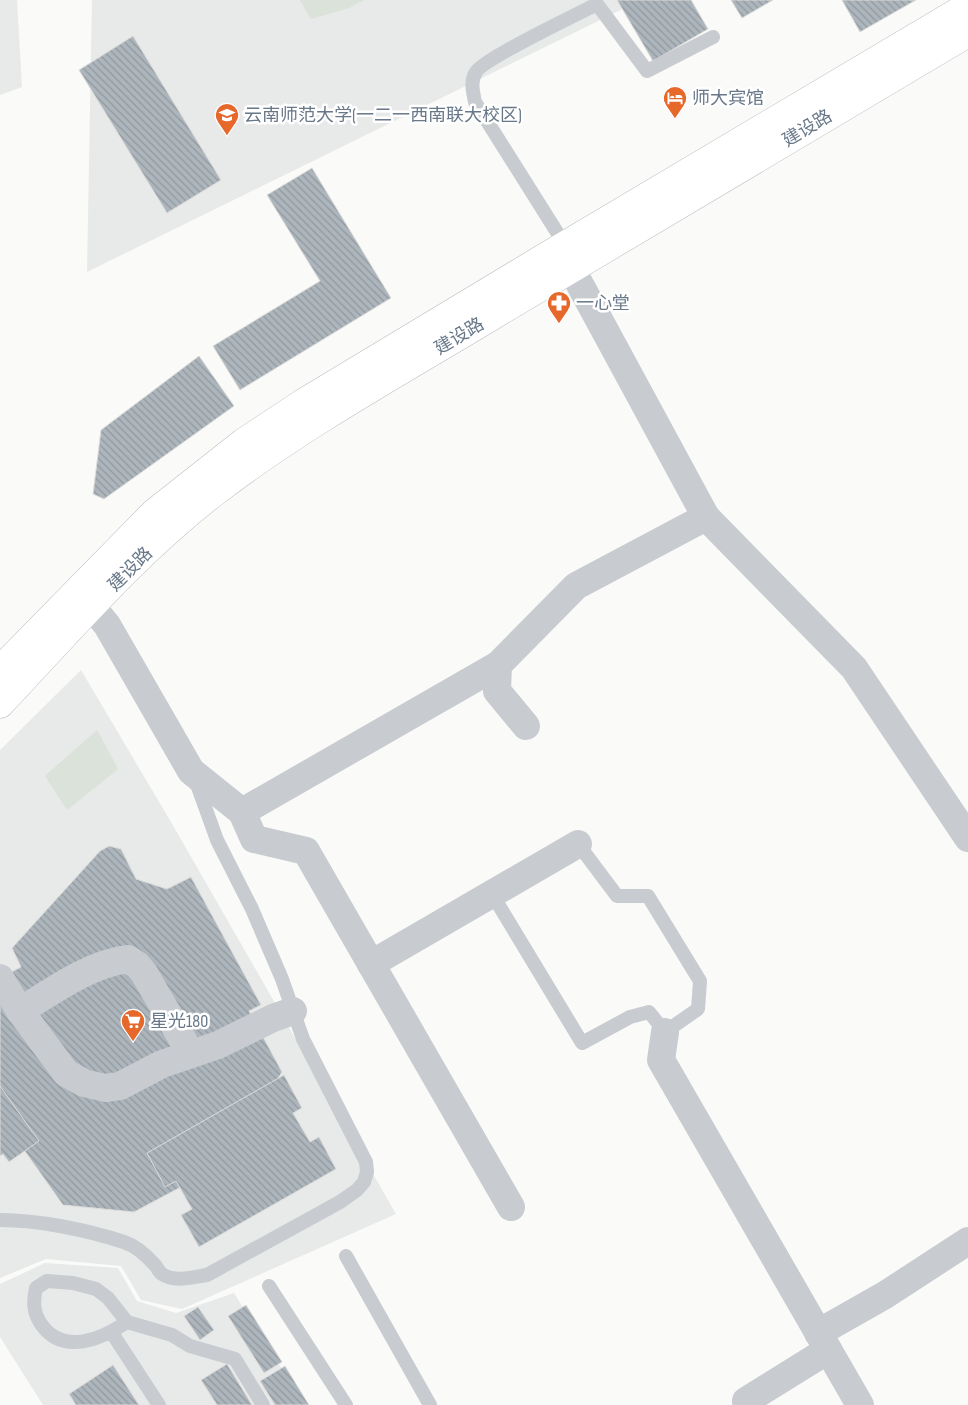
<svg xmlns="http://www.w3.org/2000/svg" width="968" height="1405" viewBox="0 0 968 1405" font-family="'Sofia Sans Condensed','Noto Sans SC',sans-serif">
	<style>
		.built { fill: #e8e9e9 }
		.green { fill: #dbe2d9 }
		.building { fill: url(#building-back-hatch); stroke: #dcdcda }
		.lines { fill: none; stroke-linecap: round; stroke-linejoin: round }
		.secondary-casing { stroke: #babfc4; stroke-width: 29 }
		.lane { stroke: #c8cbcf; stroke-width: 14 }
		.street { stroke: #c8cbcf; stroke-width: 28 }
		.secondary { stroke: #fff; stroke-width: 28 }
		.labels { text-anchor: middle; stroke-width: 5; stroke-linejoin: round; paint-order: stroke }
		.poi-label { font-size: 18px; fill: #687889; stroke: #fff; text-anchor: start }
		.street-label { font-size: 18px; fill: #687889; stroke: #fff }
	</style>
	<defs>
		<pattern id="building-back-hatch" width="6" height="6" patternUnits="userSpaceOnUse" patternTransform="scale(1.25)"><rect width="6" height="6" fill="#aeb6bd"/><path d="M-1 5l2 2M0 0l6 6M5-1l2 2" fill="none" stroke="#91999f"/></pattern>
	</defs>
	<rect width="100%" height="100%" fill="#fafaf8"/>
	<!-- built -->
	<g class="built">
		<polygon points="0,0 17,0 22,87 0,95"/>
		<polygon points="92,0 641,0 87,272"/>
		<polygon points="81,670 171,822 396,1214 182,1309 141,1300 121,1266 46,1259 0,1278 0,750"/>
		<polygon points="45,1263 118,1268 137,1301 176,1313 234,1293 305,1405 43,1405 0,1337 0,1284"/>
	</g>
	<!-- green -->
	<g class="green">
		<polygon points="300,0 364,0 349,8 311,19"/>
		<polygon points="97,730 118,769 67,810 45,776"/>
	</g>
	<!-- building -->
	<g class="building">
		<polygon points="617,0 691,0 708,29 653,61"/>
		<polygon points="731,0 773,0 742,18"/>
		<polygon points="842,0 916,0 860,32"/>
		<polygon points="133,36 221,180 167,213 79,70"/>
		<polygon points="312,168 391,298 240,390 213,346 320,281 267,195"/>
		<polygon points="199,356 234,406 104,499 93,494 101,430"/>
		<polygon points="109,846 121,849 136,879 167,889 191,877 261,1005 249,1011 282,1072 224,1164 134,1212 63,1205 0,1116 0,978 21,967 12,948 100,851"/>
		<polygon points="284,1075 302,1108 293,1113 310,1142 319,1137 336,1169 199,1247 181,1215 192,1209 176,1181 165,1187 147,1153"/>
		<polygon points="0,1086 39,1141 9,1162 3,1154 0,1156"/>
		<polygon points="246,1305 282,1362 264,1373 228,1316"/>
		<polygon points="198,1307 214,1330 200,1340 184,1316"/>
		<polygon points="227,1364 252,1405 217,1405 201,1380"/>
		<polygon points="113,1365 139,1405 76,1405 69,1394"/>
		<polygon points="285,1366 309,1405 275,1405 260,1381"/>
	</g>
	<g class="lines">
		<!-- secondary casing -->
		<g class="secondary-casing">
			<g id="secondary">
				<polyline points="0,670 154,513 244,442 303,403 547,256 968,6"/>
				<path d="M0,704C69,631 136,552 216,491C304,424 403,370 497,313C654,219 811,125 968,33"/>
			</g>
		</g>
		<!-- lane -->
		<g class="lane">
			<path d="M565,245L475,102C473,92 470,81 476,72C483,59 578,14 597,4L647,71L713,37"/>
			<polyline points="492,894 582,1043 630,1017 649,1012 665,1032 698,1009 700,981 648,896 617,896 578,844"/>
			<path d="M0,1220C39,1220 87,1230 124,1242C136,1246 147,1256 155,1265C157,1267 159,1272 162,1274C175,1283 193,1277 207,1275L340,1202L357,1190L364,1182L367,1172L366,1162L303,1039L282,979L252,909L217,840L195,779"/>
			<polyline points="346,1256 430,1405"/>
			<polyline points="269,1286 346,1405"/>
			<path d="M127,1322C102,1339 63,1356 41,1324C33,1312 33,1302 36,1288L47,1281L73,1283L96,1289L108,1298L127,1322L172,1335L190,1346L235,1359L263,1405"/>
			<polyline points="112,1333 159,1405"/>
		</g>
		<!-- street -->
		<g class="street">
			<polyline points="571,268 706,517 854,668 968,838"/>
			<polyline points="92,607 107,625 191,771 242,812 254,839 306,851 511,1207"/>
			<polyline points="526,726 497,691 498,665 576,586 706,517"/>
			<polyline points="242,812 498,665"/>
			<polyline points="371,964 578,844"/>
			<polyline points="0,978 20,1011 66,1073 84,1083 105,1088 120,1086 162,1064 218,1045 273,1018 293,1011"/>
			<path d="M20,1011C53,991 89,964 128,959L137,965L144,973L191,1054"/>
			<polyline points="665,1032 661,1060 860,1405"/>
			<polyline points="818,1333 885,1295 968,1241"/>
			<polyline points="746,1401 828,1350"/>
		</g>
		<!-- secondary -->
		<use href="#secondary" class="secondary"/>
	</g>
	<!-- icons -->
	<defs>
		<g id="hotel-pin" transform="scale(1.25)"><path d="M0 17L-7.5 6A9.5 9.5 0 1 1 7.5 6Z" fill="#e6682b" stroke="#fff"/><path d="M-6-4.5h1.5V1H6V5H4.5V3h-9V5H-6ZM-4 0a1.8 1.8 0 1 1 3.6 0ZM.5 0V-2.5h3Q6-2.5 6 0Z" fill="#fff"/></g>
		<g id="university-pin" transform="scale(1.25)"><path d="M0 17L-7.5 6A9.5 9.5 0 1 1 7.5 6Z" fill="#e6682b" stroke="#fff"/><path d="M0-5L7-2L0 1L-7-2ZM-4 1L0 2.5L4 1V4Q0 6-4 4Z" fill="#fff"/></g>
		<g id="pharmacy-pin" transform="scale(1.25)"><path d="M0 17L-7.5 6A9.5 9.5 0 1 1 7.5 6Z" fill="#e6682b" stroke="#fff"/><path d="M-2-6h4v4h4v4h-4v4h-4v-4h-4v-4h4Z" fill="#fff"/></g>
		<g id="supermarket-pin" transform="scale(1.25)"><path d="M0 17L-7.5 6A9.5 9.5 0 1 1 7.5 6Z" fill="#e6682b" stroke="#fff"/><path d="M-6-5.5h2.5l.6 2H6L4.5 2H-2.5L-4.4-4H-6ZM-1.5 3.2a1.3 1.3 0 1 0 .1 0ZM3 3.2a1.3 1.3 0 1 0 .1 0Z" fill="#fff"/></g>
	</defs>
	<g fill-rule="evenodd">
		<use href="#hotel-pin" x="675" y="98"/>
		<use href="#university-pin" x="227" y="115"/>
		<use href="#pharmacy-pin" x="559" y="303"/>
		<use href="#supermarket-pin" x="133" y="1021"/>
	</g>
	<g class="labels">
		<!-- poi labels -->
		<g class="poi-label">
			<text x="692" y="104">师大宾馆</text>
			<text x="244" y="121">云南师范大学(一二一西南联大校区)</text>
			<text x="576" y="309">一心堂</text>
			<text x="150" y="1027">星光180</text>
		</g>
		<!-- street labels -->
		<g class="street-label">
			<text transform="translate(807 128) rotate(-31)" y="6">建设路</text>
			<text transform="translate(459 336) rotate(-31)" y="6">建设路</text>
			<text transform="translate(130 569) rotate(-45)" y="6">建设路</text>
		</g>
	</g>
</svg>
